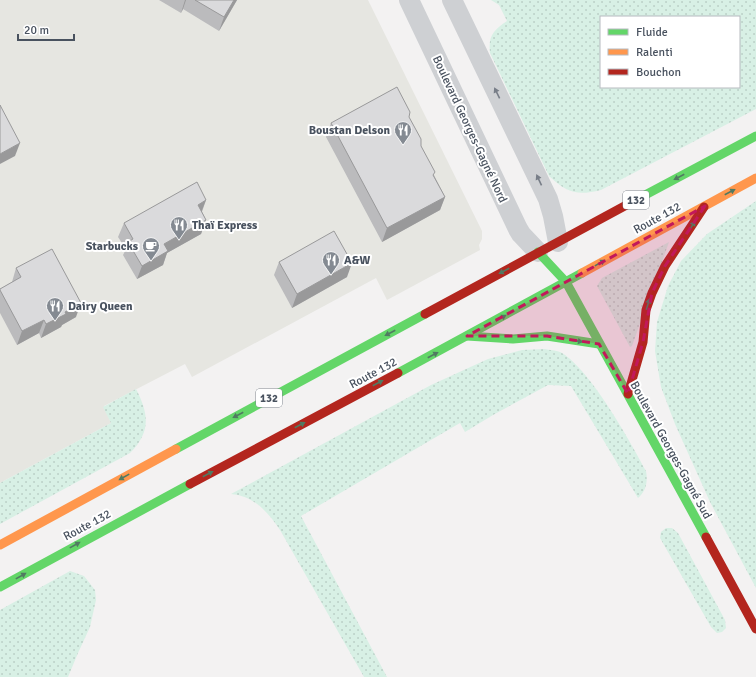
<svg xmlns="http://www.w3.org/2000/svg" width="756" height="677" viewBox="0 0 756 677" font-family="Signika,sans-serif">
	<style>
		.commercial { fill: #e6e6e1 }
		.grass { fill: url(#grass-dots); fill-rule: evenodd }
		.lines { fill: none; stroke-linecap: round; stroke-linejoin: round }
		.street { stroke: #ced0d3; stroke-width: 20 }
		.fast { stroke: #63d668; stroke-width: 9 }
		.slow { stroke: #ff974d; stroke-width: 9 }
		.jam { stroke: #b3261e; stroke-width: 9 }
		.wall { fill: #bbbbbd }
		.shaded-wall { fill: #99999a }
		.building { fill: #dadadc; stroke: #99999a }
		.oneway { fill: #787e88 }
		.oneway2 { fill: #517a62 }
		.marked { fill: #c2185b; fill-opacity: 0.2; stroke: #c2185b; stroke-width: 3; stroke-dasharray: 8 5; stroke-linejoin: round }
		.labels { text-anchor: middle; stroke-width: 4; stroke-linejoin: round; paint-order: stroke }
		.shield { fill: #fff; stroke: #80868f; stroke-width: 1 }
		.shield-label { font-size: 11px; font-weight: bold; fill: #49525f }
		.street-label { font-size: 12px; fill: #49525f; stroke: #fff }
		.poi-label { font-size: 12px; font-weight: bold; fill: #49525f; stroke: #fff; text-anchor: start }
	</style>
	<defs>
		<pattern id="grass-dots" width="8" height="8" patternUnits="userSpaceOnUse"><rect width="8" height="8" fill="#d8f0e5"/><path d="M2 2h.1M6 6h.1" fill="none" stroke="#bbd0c7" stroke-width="1.8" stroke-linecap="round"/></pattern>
	</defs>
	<rect width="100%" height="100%" fill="#f3f2f2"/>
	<!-- commercial -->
	<polygon class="commercial" points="0,0 368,0 482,231 482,239 479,245 480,250 387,300 376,278 192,377 185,364 104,406 111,423 0,483"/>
	<!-- grass -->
	<g class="grass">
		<path d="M491,0H756V109L601,190C577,196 567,193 549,176L490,53C488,35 494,30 507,21L499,5ZM601,17H739V87H601Z"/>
		<polygon points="756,201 756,588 710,502 675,424 661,387 655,351 657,322 668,286 681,261 707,234"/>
		<polygon points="669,242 632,346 630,347 597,286 602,278"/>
		<path d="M544,349C549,350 557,350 562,353C591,371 630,441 646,471C648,482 646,491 638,498L571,386L548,385L493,415L465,432L460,423L301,516L387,677H364L280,530C268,512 254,496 231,494L431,385L488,359L522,350Z"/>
		<path d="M136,389C149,414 151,432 130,453L0,524V483L111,423L103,407Z"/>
		<polygon points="666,528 672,528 678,533 725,620 726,628 722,632 717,633 711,627 660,538 661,532"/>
		<polygon points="70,571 84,576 95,590 96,600 90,627 78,653 68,677 0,677 0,610"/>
	</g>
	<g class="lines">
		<!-- street -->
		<g class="street">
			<polyline points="409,0 518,229 521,234 538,252"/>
			<polyline points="452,0 548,199 553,216 558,242"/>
		</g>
		<!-- fast -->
		<g class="fast">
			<polyline points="632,202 756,136"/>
			<polyline points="538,252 566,282 706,537"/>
			<polyline points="467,336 513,339 547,336 599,344"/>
			<polyline points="398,373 582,273"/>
			<polyline points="176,449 425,314"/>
			<polyline points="0,587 190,484"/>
		</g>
		<!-- slow -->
		<g class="slow">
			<polyline points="582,273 756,178"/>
			<polyline points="0,545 176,449"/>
		</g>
		<!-- jam -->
		<g class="jam">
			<polyline points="425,314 632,202"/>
			<polyline points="628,394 643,342 646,310 652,293 665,266 704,207"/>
			<polyline points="190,484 398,373"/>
			<polyline points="706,537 756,629"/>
		</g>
	</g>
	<!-- wall -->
	<g class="wall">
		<polygon points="159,0 237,0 219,31 183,9 181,13"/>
		<polygon points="331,123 421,146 434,175 445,197 440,210 382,242 326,137"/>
		<polygon points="206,200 202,212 206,220 201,234 167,253 163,265 137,279 123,255 126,249 118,237 124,223"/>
		<polygon points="279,262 347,277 292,308 274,275"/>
		<polygon points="16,268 76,317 62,325 61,327 41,338 39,333 17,345 0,313 0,289 12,282"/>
	</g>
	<!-- shaded-wall -->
	<g class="shaded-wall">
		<polygon points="185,0 186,0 183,9 181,13"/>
		<polygon points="234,0 237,0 219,31 224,17"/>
		<polygon points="20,143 15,156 0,164 0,154"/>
		<polygon points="445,197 440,210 382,242 387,228"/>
		<polygon points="206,200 201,213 198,205"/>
		<polygon points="206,220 201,234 167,253 163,265 137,279 142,266 164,244"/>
		<polygon points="352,263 347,277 292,308 297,294"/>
		<polygon points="81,303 76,317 62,325 61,327 41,338 46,324 65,312"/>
		<polygon points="44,320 39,333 17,345 22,331"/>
	</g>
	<!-- building -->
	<g class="building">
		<polygon points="195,0 234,0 224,17"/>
		<polygon points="397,87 410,112 409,117 421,139 421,146 435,172 433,175 445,197 387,228 331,123"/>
		<polygon points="0,105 20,143 0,154"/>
		<polygon points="197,182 206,200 198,205 206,220 164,244 168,251 142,266 128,242 133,239 124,223"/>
		<polygon points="334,231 352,263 297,294 279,262"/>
		<polygon points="52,249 81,303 65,312 66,314 46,324 44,320 22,331 0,290 0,289 21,277 16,268"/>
	</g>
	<!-- one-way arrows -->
	<defs><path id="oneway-solid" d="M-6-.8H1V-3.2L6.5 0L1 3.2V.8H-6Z"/></defs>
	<g class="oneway">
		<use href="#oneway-solid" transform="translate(497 93) rotate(-116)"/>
		<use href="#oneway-solid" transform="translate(539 180) rotate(-115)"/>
	</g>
	<g class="oneway2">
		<use href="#oneway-solid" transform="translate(679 177) rotate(152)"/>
		<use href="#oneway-solid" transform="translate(730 192) rotate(-28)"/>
		<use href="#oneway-solid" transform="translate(692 226) rotate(-58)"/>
		<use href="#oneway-solid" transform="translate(600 263) rotate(-29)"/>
		<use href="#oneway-solid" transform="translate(504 271) rotate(152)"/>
		<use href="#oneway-solid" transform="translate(648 304) rotate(-74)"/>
		<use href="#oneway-solid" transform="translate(501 318) rotate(-29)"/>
		<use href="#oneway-solid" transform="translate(390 333) rotate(152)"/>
		<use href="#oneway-solid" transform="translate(577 341) rotate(8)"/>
		<use href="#oneway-solid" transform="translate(433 355) rotate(-28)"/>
		<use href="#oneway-solid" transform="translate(378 383) rotate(-28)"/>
		<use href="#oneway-solid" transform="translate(238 415) rotate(152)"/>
		<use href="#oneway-solid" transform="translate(300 425) rotate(-28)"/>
		<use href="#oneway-solid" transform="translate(208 474) rotate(-28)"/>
		<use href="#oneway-solid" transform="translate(124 477) rotate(151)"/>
		<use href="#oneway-solid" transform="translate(75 545) rotate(-29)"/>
		<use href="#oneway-solid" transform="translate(21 576) rotate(-29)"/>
	</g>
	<!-- marked area -->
	<path class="marked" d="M705,206L665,266L652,293L643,342L628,394L599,344L547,336H467Z"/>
	<!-- icons -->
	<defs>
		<g id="restaurant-pin" transform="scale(0.9)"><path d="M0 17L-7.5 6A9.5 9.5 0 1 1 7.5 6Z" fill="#848a92" stroke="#fff"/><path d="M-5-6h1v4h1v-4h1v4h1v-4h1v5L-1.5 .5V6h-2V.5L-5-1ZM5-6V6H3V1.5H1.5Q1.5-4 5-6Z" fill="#fff"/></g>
		<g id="cafe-pin" transform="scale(0.9)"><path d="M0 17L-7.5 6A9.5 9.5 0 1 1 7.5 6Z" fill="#848a92" stroke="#fff"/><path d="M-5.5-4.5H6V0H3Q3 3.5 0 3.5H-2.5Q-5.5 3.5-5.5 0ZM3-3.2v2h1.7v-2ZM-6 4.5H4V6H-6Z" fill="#fff"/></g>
	</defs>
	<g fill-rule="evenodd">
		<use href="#restaurant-pin" x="403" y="130"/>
		<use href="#restaurant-pin" x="179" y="225"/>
		<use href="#cafe-pin" x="151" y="246"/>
		<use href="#restaurant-pin" x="331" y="260"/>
		<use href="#restaurant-pin" x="55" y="306"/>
	</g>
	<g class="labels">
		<!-- shield labels -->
		<g class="shield">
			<rect x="623" y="191" width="26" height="18" rx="3"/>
			<rect x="256" y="389" width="26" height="18" rx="3"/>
		</g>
		<g class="shield-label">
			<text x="636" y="204">132</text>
			<text x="269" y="402">132</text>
		</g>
		<!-- street labels -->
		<g class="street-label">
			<text transform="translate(470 129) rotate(65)" y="4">Boulevard Georges-Gagné Nord</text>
			<text transform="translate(657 218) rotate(-29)" y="4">Route 132</text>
			<text transform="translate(373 373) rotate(-28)" y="4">Route 132</text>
			<text transform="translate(671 450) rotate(61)" y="4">Boulevard Georges-Gagné Sud</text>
			<text transform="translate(87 525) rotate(-28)" y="4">Route 132</text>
		</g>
		<!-- poi labels -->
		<g class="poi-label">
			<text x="390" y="134" text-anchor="end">Boustan Delson</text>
			<text x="192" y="229">Thaï Express</text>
			<text x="138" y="250" text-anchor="end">Starbucks</text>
			<text x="344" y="264">A&amp;W</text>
			<text x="68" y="310">Dairy Queen</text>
		</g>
	</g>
	<!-- legend -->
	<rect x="600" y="16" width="140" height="72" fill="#ffffff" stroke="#b6babf"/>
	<rect x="608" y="29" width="20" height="6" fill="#63d668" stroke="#b6babf"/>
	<text x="636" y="36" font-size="12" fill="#49525f">Fluide</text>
	<rect x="608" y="49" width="20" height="6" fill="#ff974d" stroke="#b6babf"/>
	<text x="636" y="56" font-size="12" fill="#49525f">Ralenti</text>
	<rect x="608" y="69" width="20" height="6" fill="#b3261e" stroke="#b6babf"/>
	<text x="636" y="76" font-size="12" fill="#49525f">Bouchon</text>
	<!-- scale -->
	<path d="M18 34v6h56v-6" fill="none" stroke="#49525f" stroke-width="2"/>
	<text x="24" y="34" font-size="12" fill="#49525f" stroke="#ffffff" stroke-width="3" paint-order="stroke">20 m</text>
</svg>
